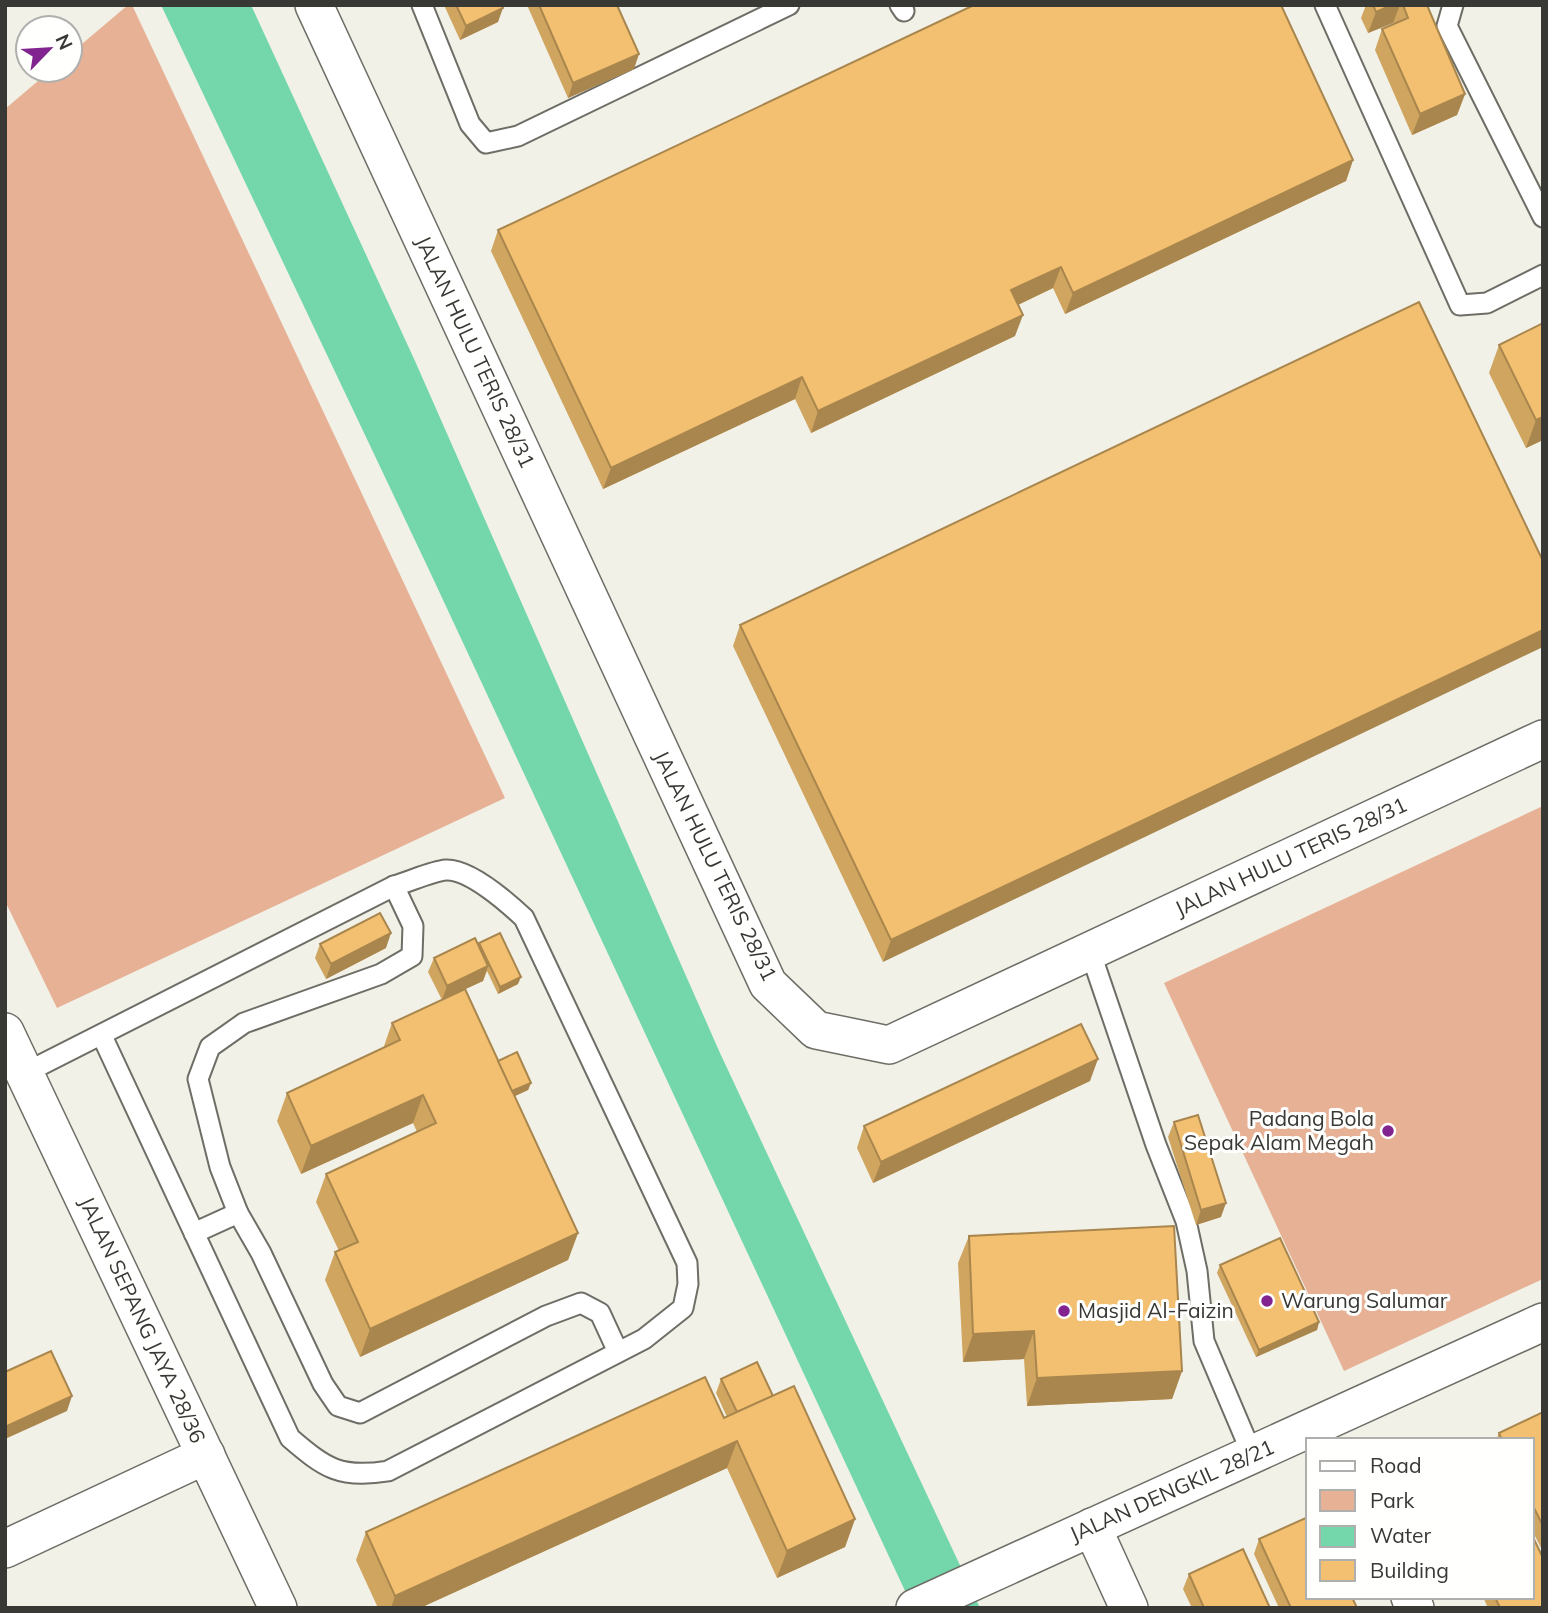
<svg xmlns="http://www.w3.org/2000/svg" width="1548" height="1613" viewBox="0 0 1548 1613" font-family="Mulish,sans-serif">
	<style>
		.green { fill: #e6b195 }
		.water { fill: #74d7ac }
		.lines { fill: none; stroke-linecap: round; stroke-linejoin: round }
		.service-casing { stroke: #6e6e67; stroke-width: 23 }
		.minor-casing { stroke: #6e6e67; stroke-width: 40 }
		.service { stroke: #fff; stroke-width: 19 }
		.minor { stroke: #fff; stroke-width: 37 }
		.wall { fill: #d0a560 }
		.shaded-wall { fill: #a9864e }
		.building { fill: #f2c070; stroke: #a9864e; stroke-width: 2 }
		.poi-dot { fill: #82248f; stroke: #fffffe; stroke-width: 2.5 }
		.labels { text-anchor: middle; stroke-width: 6; stroke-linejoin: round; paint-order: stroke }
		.street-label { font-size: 21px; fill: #383835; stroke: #fffffe }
		.poi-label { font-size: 21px; fill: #383835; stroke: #fffffe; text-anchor: start }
	</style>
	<rect width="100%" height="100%" fill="#f1f1e8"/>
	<!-- green -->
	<g class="green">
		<polygon points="128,5 132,5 505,798 57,1008 5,901 5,109 51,70 70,70 70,54"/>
		<polygon points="1543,806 1543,1279 1344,1371 1164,983"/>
	</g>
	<!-- water -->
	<polygon class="water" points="161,5 251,5 415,361 720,1053 980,1608 913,1608 430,572"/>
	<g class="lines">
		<!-- service casing -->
		<g class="service-casing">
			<g id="service">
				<polyline points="422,5 470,124 486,143 518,136 789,5"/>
				<polyline points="900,5 904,11"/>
				<polyline points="1325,5 1460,305 1487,303 1543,275"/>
				<polyline points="1453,5 1447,26 1543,217"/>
				<polyline points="394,886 413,926 412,956 381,974 244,1023 210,1047 198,1079 220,1167 238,1213 261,1253 323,1384 338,1406 360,1413 546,1316 581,1303 600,1313 618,1352"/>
				<polyline points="1090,951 1156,1145 1186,1221 1197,1271 1204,1341 1252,1454"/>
				<path d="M25,1073L394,886C409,882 432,871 446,870C470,869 508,903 524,918L687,1263L688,1284L683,1308L644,1339L388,1471C340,1479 325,1468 290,1438L102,1036"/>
				<polyline points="194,1233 238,1213"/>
			</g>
		</g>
		<!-- minor casing -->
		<g class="minor-casing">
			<g id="minor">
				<polyline points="314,5 768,984 816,1030 889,1045 1543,739"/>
				<polyline points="5,1032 278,1608"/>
				<polyline points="1092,1527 1129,1608"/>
				<polyline points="5,1549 206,1455"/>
				<polyline points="1410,1597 1415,1608"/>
				<polyline points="915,1608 1543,1322"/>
			</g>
		</g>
		<!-- service -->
		<use href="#service" class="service"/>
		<!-- minor -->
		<use href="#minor" class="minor"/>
	</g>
	<!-- wall -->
	<g class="wall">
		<polygon points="444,5 502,5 498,22 460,40"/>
		<polygon points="527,5 617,5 634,69 568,98"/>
		<polygon points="1366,5 1427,5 1465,94 1457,115 1412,135 1375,50 1382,29 1394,24 1393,23 1368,33 1361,18"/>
		<polygon points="1353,160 1346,181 1065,314 1053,288 1018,305 1015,336 811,433 795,399 603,489 491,251 498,230"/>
		<polygon points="1419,302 883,962 733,646 740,625"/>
		<polygon points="1543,323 1543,440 1526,448 1489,373 1499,345"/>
		<polygon points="479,943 518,984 498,994 487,971 483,981 465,989 498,1061 531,1083 528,1090 515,1096 578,1233 568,1260 360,1357 325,1280 335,1252 339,1251 316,1202 326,1174 417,1132 413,1123 301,1174 277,1121 287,1093 383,1049 392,1023 442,1000 428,972 434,958 479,945"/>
		<polygon points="320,944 386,948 326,979 315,958"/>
		<polygon points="1090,1081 873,1183 857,1148 864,1126"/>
		<polygon points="1174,1122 1221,1217 1196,1225 1168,1137"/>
		<polygon points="969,1236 1182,1371 1172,1399 1027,1406 1024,1359 963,1362 958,1263"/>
		<polygon points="1220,1265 1319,1322 1317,1330 1256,1357 1217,1273"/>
		<polygon points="721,1379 773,1396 855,1519 845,1547 777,1578 727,1468 420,1608 378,1608 356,1560 366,1532 724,1418 727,1417 716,1393"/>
		<polygon points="1543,1412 1543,1552 1532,1530 1532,1440 1496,1440 1499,1433"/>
		<polygon points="1259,1539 1357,1608 1279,1608 1254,1554"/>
		<polygon points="1189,1574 1270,1608 1192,1608 1183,1589"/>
		<polygon points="1483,1597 1532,1597 1543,1608 1488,1608"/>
	</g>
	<!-- shaded-wall -->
	<g class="shaded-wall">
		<polygon points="1392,5 1400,5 1393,23 1368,33 1376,12"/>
		<polygon points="503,8 498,22 460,40 466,26"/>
		<polygon points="639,54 634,69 568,98 573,83"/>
		<polygon points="1465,94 1457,115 1412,135 1420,114"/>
		<polygon points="1353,160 1346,181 1065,314 1073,293"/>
		<polygon points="1061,267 1053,288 1003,312 1011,290"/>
		<polygon points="1023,315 1015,336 811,433 818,411"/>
		<polygon points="802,377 795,399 603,489 611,468"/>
		<polygon points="1543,417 1543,440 1526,448 1536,420"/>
		<polygon points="1543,630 1543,647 883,962 891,940"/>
		<polygon points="391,933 386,948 326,979 331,964"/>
		<polygon points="488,966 483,981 442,1000 447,986"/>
		<polygon points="521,977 518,984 498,994 500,987"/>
		<polygon points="1098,1059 1090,1081 873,1183 881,1162"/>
		<polygon points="531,1083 528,1090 500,1103 502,1096"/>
		<polygon points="423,1095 413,1123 301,1174 311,1146"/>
		<polygon points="1226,1203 1221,1217 1196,1225 1201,1210"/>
		<polygon points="578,1233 568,1260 360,1357 370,1329"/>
		<polygon points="1319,1322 1317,1330 1256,1357 1259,1350"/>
		<polygon points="1034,1331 1024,1359 963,1362 973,1334"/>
		<polygon points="1182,1371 1172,1399 1027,1406 1037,1378"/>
		<polygon points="72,1396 67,1411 5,1439 5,1427"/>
		<polygon points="737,1441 727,1468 420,1608 391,1608 395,1596"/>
		<polygon points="855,1519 845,1547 777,1578 787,1551"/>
	</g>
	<!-- building -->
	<g class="building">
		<polygon points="456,5 502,5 503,8 466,26"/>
		<polygon points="539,5 617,5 639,54 573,83"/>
		<polygon points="974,5 1281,5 1353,160 1073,293 1061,267 1011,290 1023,315 818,411 802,377 611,468 498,230"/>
		<polygon points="1373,5 1392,5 1376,12"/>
		<polygon points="1403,5 1427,5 1465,94 1420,114 1382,29 1408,18"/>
		<polygon points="1419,302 1543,561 1543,630 891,940 740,625"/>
		<polygon points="1543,323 1543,417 1536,420 1499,345"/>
		<polygon points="380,913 391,933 331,964 320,944"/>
		<polygon points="500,933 521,977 500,987 479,943"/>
		<polygon points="475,938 488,966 447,986 434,958"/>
		<polygon points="465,989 578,1233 370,1329 335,1252 358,1242 326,1174 436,1123 423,1095 311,1146 287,1093 400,1040 392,1023"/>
		<polygon points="1081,1024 1098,1059 881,1162 864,1126"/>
		<polygon points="517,1052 531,1083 512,1091 498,1061"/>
		<polygon points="1198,1115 1226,1203 1201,1210 1174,1122"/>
		<polygon points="1174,1226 1182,1371 1037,1378 1034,1331 973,1334 969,1236"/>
		<polygon points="1280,1238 1319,1322 1259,1350 1220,1265"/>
		<polygon points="51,1351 72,1396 5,1427 5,1372"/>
		<polygon points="757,1362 773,1396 737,1412 721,1379"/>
		<polygon points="705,1377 724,1418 794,1386 855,1519 787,1551 737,1441 395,1596 366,1532"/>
		<polygon points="1543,1412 1543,1526 1532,1504 1532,1440 1502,1440 1499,1433"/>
		<polygon points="1308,1517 1308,1597 1352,1597 1357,1608 1291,1608 1259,1539"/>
		<polygon points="1532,1535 1543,1558 1543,1608 1500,1608 1495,1597 1532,1597"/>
		<polygon points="1243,1549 1270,1608 1204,1608 1189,1574"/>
	</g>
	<!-- markers -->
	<g class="poi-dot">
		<circle cx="1388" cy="1131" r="7"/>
		<circle cx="1267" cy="1301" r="7"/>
		<circle cx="1064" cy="1311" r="7"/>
	</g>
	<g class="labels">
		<!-- street labels -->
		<g class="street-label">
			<text transform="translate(475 352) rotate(65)" y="7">JALAN HULU TERIS 28/31</text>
			<text transform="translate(1291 857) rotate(-25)" y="7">JALAN HULU TERIS 28/31</text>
			<text transform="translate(715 866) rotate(64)" y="7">JALAN HULU TERIS 28/31</text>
			<text transform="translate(142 1320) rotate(65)" y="7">JALAN SEPANG JAYA 28/36</text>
			<text transform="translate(1172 1491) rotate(-24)" y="7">JALAN DENGKIL 28/21</text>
		</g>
		<!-- poi labels -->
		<g class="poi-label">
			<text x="1374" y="1126" text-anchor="end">Padang Bola<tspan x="1374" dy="24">Sepak Alam Megah</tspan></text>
			<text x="1281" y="1308">Warung Salumar</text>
			<text x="1078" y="1318">Masjid Al-Faizin</text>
		</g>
	</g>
	<!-- border -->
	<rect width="1548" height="1613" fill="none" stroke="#383835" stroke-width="14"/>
	<!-- legend -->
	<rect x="1306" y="1438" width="228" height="161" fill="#fffffe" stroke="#afafae" stroke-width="2"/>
	<rect x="1320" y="1461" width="35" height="10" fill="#ffffff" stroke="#afafae" stroke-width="2"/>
	<text x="1370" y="1473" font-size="21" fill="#383835">Road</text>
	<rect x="1320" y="1490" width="35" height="21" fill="#e6b195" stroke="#afafae" stroke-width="2"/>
	<text x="1370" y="1508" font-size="21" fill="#383835">Park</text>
	<rect x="1320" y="1526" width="35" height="21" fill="#74d7ac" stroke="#afafae" stroke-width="2"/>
	<text x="1370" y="1543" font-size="21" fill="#383835">Water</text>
	<rect x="1320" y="1560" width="35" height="21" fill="#f2c070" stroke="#afafae" stroke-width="2"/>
	<text x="1370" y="1578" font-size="21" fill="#383835">Building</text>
	<!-- north arrow -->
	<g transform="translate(49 49) rotate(65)"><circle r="33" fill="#fffffe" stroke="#afafae" stroke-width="2"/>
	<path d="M0-5L12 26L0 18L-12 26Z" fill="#82248f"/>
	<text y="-10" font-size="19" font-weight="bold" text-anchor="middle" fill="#383835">N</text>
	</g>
</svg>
